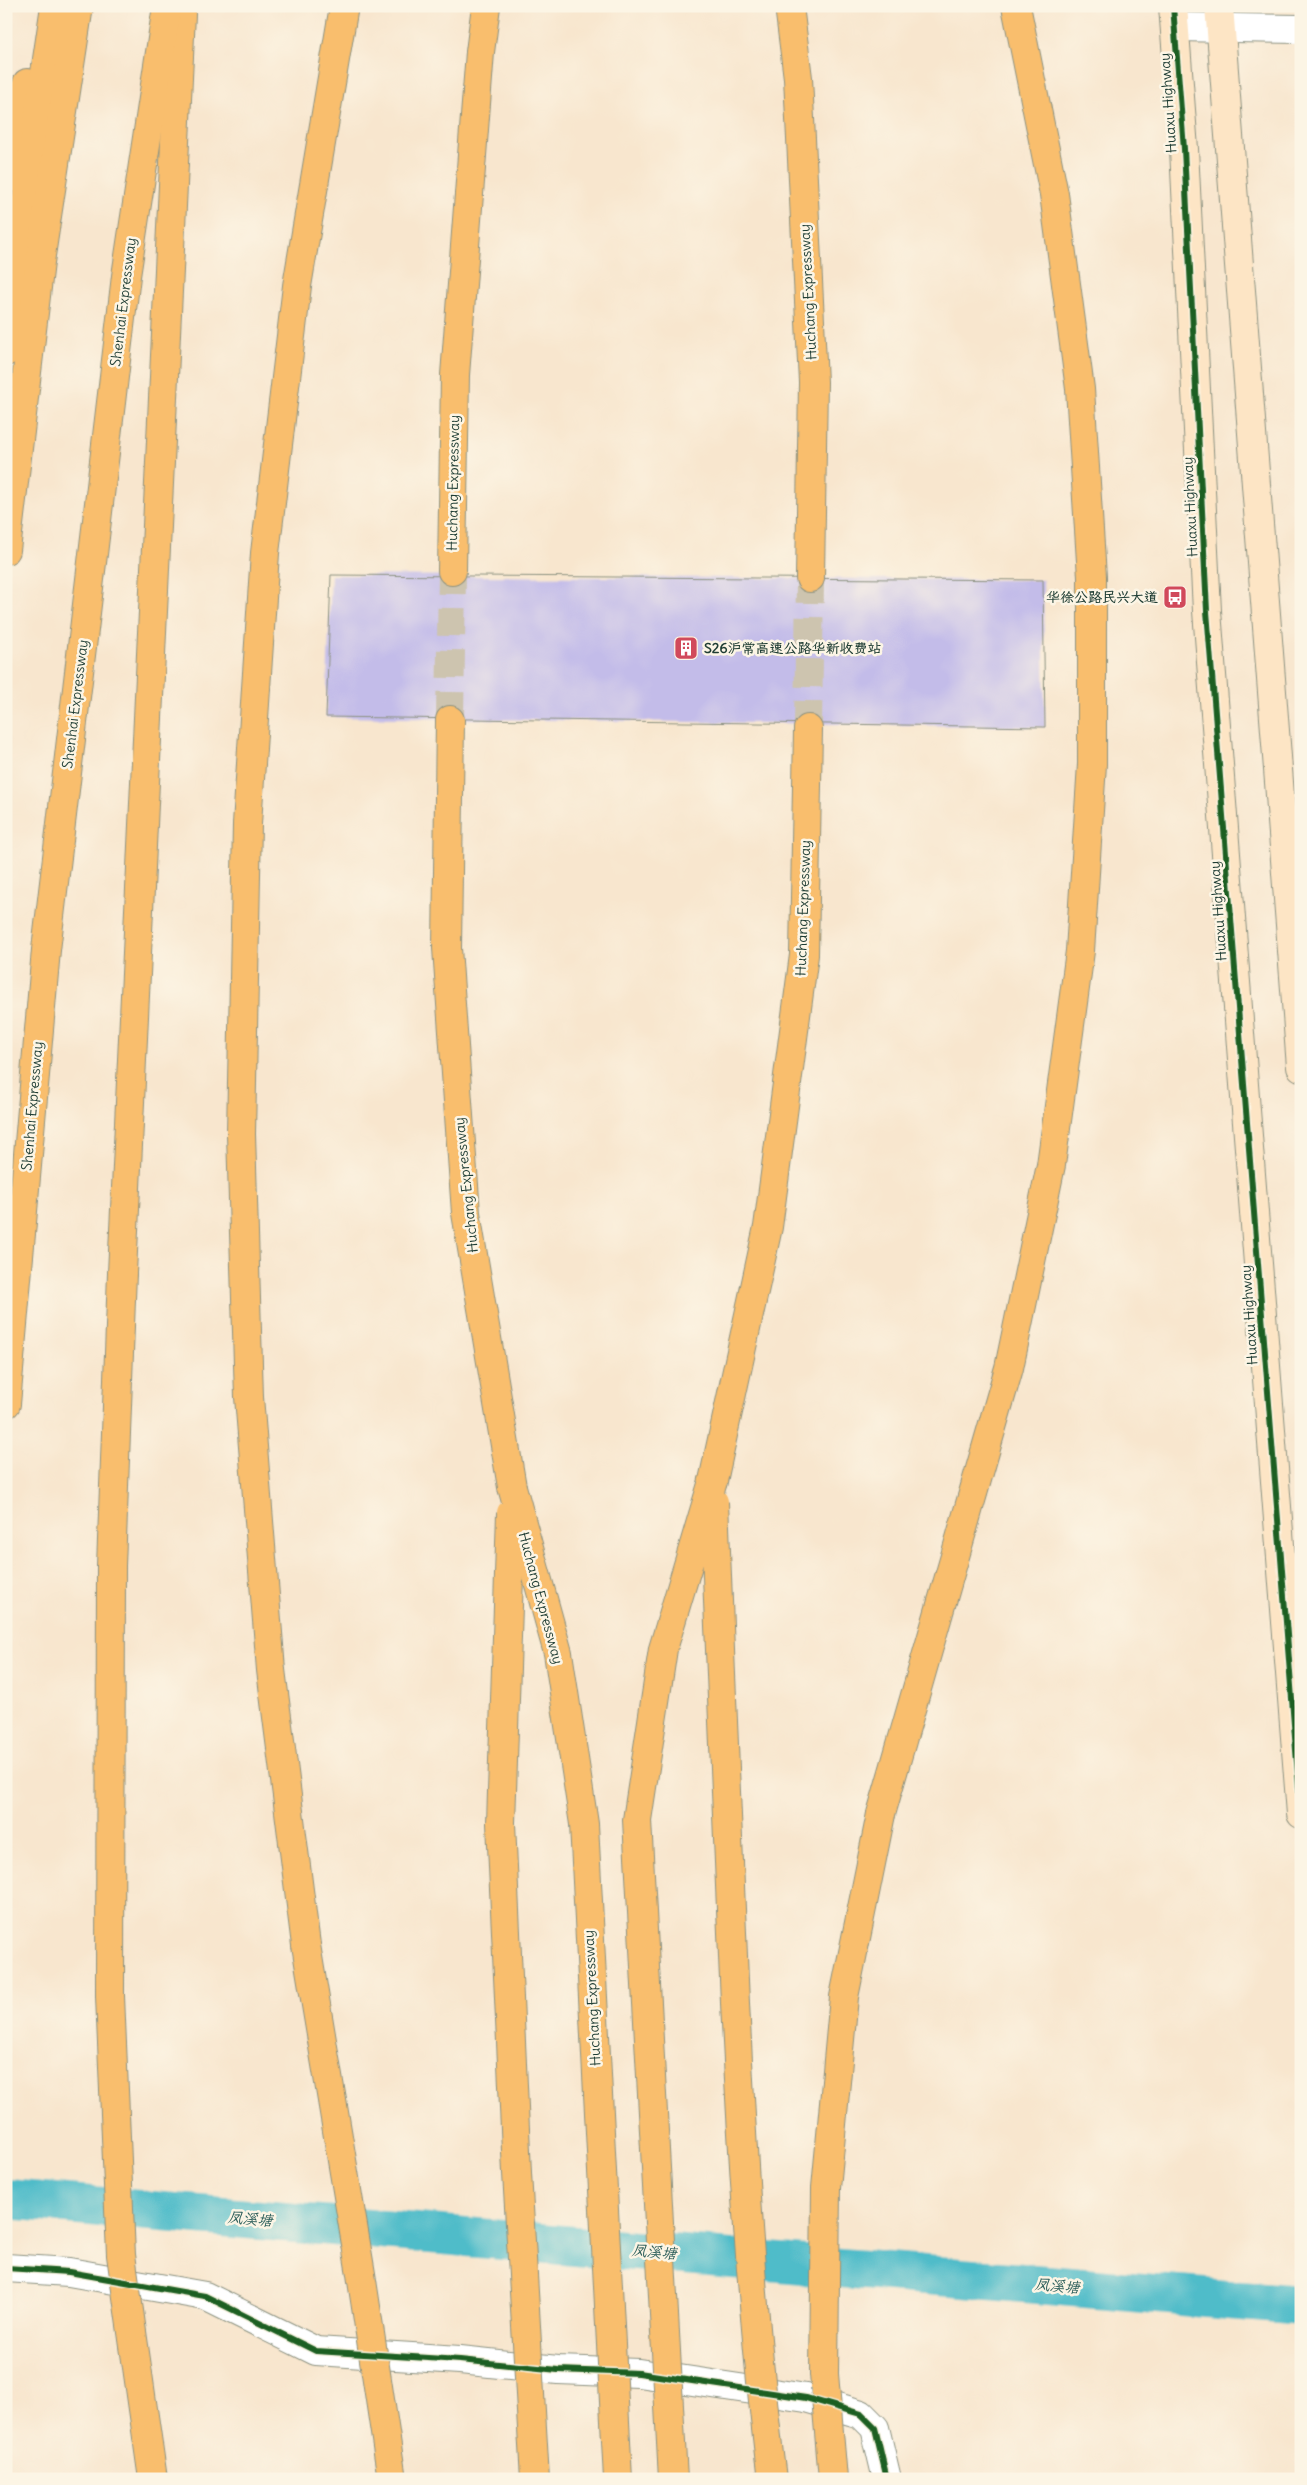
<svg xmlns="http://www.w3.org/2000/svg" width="1307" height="2485" viewBox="0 0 1307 2485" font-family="Delius,'LXGW WenKai TC',sans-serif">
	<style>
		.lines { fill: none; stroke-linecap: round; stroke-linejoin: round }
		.canal { stroke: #4fbcc9; stroke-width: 40 }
		.building { fill: #c3bce9 }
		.highway-tunnel { stroke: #cdc4af; stroke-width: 28; stroke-dasharray: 28 14; stroke-linecap: butt }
		.street-casing { stroke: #8c9281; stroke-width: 30 }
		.secondary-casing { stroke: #8c9281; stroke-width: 30 }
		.highway-casing { stroke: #8c9281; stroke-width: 30 }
		.street { stroke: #fff; stroke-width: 28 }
		.secondary { stroke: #fde5c5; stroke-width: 28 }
		.highway { stroke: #f9be6d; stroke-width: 28 }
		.highway-bridge-casing { stroke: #8c9281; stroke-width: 30; stroke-linecap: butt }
		.highway-bridge { stroke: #f9be6d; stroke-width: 28 }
		.cycleway-casing { stroke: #fcf5e5; stroke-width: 9 }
		.cycleway { stroke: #1b5e20; stroke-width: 6 }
		.labels { text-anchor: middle; stroke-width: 5; stroke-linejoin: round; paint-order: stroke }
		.street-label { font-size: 14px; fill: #1f3d34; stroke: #fcf5e5 }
		.poi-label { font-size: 14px; font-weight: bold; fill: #1f3d34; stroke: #fcf5e5; text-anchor: end }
		.water-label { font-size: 15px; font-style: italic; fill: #2b5d59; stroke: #fcf5e5 }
	</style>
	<rect width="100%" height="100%" fill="#fcf5e5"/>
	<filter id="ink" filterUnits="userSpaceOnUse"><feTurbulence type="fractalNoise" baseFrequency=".02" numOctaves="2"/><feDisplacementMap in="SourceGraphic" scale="10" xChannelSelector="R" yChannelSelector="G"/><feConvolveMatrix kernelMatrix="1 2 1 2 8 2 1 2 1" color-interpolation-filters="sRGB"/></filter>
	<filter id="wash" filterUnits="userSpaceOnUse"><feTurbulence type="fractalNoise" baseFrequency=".0096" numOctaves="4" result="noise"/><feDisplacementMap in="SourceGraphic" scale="20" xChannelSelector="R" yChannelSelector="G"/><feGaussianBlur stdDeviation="1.12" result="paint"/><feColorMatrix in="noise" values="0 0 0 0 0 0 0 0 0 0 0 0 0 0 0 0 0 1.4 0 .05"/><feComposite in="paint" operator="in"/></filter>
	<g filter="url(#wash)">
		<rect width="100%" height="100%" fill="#f8e6ce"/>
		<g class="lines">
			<!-- canal -->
			<polyline class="canal" points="6,2199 1301,2306"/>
		</g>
		<g id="blocks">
			<!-- building -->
			<polygon class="building" points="331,575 1043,580 1045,727 326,717"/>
		</g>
	</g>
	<g filter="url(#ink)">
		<use href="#blocks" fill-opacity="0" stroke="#8c9281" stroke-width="1"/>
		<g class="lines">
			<!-- highway-tunnel -->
			<g class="highway-tunnel">
				<polyline points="450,720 452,571"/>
				<polyline points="808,729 810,578"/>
			</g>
			<!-- street casing -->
			<g class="street-casing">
				<g id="street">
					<polyline points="1175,27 1301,29"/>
					<polyline points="6,2268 69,2272 205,2296 316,2351 460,2360 558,2370 639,2373 806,2398 861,2414 875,2428 887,2479"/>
				</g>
			</g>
			<!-- secondary casing -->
			<g class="secondary-casing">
				<g id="secondary">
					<polyline points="1173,6 1184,149 1207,611 1301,1814"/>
					<polyline points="1219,6 1301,1067"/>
				</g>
			</g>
			<!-- highway casing -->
			<g class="highway-casing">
				<g id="highway">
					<polyline points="789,6 798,78 813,382 810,578"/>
					<polyline points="6,179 27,83"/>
					<polyline points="6,352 17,259 55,6"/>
					<polyline points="6,550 40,262 79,6"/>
					<polyline points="452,571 455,375 480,52 486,6"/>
					<polyline points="450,720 447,948 466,1213 512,1487"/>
					<polyline points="122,1273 181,14"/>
					<polyline points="6,1404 46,950 126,276 167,6"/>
					<polyline points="713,1481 768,1227 804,955 808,729"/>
					<polyline points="881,1814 1009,1368 1051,1165 1080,951 1092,764 1092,577 1080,389 1054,194 1016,6"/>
					<polyline points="306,1945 271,1670 249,1397 241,1134 247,824 265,553 297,286 344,6"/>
				</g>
			</g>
			<!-- street -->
			<use href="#street" class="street"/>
			<!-- secondary -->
			<use href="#secondary" class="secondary"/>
			<!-- highway -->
			<use href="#highway" class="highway"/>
			<!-- highway-bridge casing -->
			<g class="highway-bridge-casing">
				<g id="highway-bridge">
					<polyline points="122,1273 111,1566 110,1996 121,2255 153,2479"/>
					<polyline points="512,1487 558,1653 584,1824 618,2479"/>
					<path d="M714,1502C721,1669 727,1836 735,2003C743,2162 752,2321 772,2479"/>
					<polyline points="511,1513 501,1823 517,2173 535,2479"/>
					<polyline points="306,1945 361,2274 392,2479"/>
					<polyline points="673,2479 637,1820 663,1649 713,1481"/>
					<polyline points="833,2479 824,2374 826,2188 844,1997 881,1814"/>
				</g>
			</g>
			<!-- highway-bridge -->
			<use href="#highway-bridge" class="highway-bridge"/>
			<!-- cycleway casing -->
			<g class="cycleway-casing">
				<g id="cycleway">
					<polyline points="1173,6 1184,149 1207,611 1301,1814"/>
					<polyline points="6,2268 69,2272 205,2296 316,2351 460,2360 558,2370 639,2373 806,2398 861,2414 875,2428 887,2479"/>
				</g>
			</g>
			<!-- cycleway -->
			<use href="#cycleway" class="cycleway"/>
		</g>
	</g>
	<!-- icons -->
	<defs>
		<g id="bus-square" transform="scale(1.25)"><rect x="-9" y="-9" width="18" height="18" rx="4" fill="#d1495b" stroke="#fcf5e5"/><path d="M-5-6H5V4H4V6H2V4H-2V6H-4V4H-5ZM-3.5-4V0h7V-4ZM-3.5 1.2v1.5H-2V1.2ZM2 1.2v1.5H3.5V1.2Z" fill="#fff"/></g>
		<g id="building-square" transform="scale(1.25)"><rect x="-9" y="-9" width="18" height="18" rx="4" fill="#d1495b" stroke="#fcf5e5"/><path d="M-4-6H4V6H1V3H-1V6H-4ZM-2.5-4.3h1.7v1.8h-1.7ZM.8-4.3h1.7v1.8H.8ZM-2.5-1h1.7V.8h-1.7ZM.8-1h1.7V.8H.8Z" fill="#fff"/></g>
	</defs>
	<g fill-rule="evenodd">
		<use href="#bus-square" x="1175" y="597"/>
		<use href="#building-square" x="686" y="648"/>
	</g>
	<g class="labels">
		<!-- street labels -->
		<g class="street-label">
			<text transform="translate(1168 103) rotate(-94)" y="5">Huaxu Highway</text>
			<text transform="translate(808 292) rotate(-93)" y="5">Huchang Expressway</text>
			<text transform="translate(123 302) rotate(-83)" y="5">Shenhai Expressway</text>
			<text transform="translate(453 483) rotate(-89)" y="5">Huchang Expressway</text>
			<text transform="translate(1190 507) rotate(-93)" y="5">Huaxu Highway</text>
			<text transform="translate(75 704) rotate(-83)" y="5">Shenhai Expressway</text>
			<text transform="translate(803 908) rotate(-88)" y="5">Huchang Expressway</text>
			<text transform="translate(1218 911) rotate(-94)" y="5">Huaxu Highway</text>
			<text transform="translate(32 1106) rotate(-85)" y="5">Shenhai Expressway</text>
			<text transform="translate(466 1185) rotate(-96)" y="5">Huchang Expressway</text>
			<text transform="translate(1249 1315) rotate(-94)" y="5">Huaxu Highway</text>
			<text transform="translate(541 1598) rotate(75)" y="5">Huchang Expressway</text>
			<text transform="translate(592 1998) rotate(-93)" y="5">Huchang Expressway</text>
		</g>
		<!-- poi labels -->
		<g class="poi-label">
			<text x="1158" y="602">华徐公路民兴大道</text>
			<text x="704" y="653" text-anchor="start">S26沪常高速公路华新收费站</text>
		</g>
		<!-- water labels -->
		<g class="water-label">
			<text transform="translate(250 2219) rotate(5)" y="5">凤溪塘</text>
			<text transform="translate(654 2252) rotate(5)" y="5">凤溪塘</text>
			<text transform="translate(1057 2286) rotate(5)" y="5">凤溪塘</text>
		</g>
	</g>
	<!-- margin -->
	<rect width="1307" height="2485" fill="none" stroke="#fcf5e5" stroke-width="25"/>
</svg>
